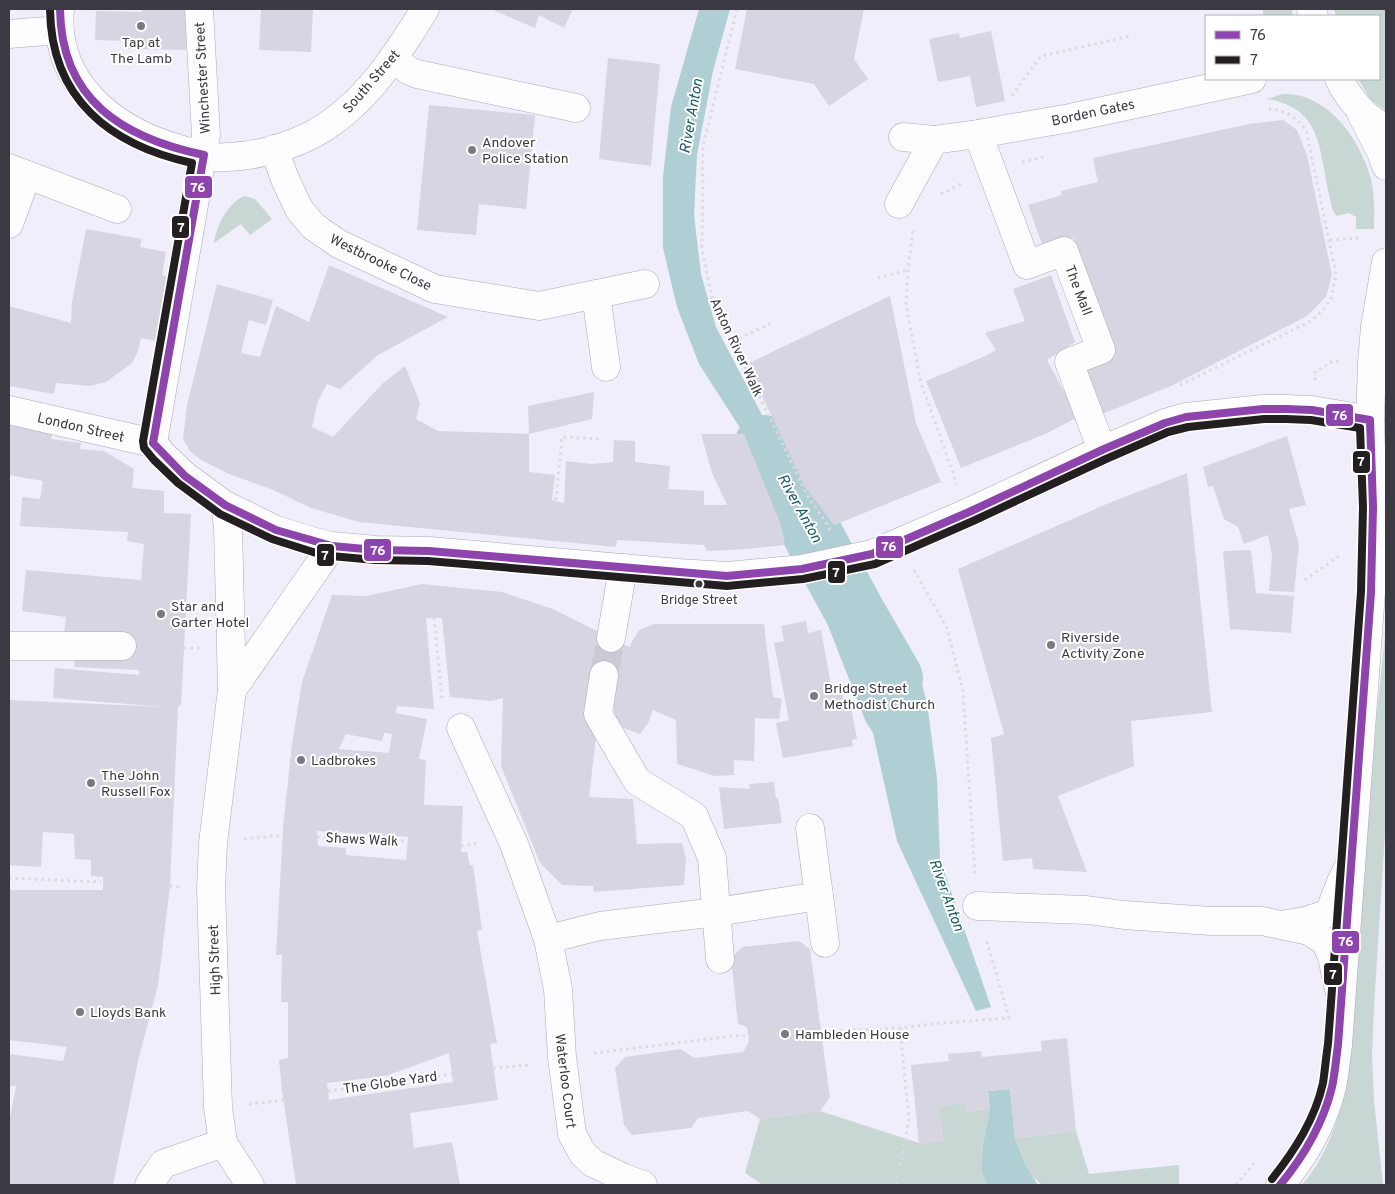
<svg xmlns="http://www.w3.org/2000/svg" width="1395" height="1194" viewBox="0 0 1395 1194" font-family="Overpass,sans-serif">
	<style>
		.green { fill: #c8d6d4 }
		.water { fill: #afcfd5 }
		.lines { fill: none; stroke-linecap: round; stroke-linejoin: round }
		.river { stroke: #afcfd5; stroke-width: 60 }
		.building { fill: #d6d5e1; fill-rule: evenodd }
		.minor-tunnel { stroke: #cccad5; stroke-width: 28; stroke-dasharray: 28 14; stroke-linecap: butt }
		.minor-casing { stroke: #abaab2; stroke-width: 29 }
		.major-casing { stroke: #abaab2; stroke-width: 29 }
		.path { stroke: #dbdade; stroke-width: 3; stroke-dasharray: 2.5 4; stroke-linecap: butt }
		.minor { stroke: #fdfcfe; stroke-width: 28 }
		.major { stroke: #fdfcfe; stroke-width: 28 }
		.bus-1-casing { stroke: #fff; stroke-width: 11 }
		.bus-2-casing { stroke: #fff; stroke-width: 11 }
		.bus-1 { stroke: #8e44ad; stroke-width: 8 }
		.bus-2 { stroke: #231f20; stroke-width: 8 }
		.poi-dot { fill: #7a7982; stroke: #fff; stroke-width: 2 }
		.bus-dot { fill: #3b3a42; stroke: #fff; stroke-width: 2 }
		.labels { text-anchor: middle; stroke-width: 4; stroke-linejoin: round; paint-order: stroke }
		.bus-label { font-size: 13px; fill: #3b3a42; stroke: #fff }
		.poi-label { font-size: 14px; fill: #3b3a42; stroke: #fff; text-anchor: start }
		.street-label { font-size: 14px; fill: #3b3a42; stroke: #fff }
		.water-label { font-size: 15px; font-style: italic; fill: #17595d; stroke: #fff }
		.line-badge { stroke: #fff; stroke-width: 2 }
		.badge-label { font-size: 14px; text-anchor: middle; font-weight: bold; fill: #fff }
	</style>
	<rect width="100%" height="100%" fill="#f0eefa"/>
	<!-- green -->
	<g class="green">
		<polygon points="1263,9 1292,9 1293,16 1263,16"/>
		<polygon points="1334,9 1386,9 1386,111 1370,99 1358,79 1379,79 1379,16 1336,16"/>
		<path d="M1283,94C1327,92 1361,140 1371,179C1375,196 1374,212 1374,229H1356V217L1349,213L1337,216C1331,211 1331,202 1329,194C1319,151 1323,108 1267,99Z"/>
		<path d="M244,196L255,199L272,219L250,235L241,224L214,243C216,226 228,203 244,196Z"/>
		<path d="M1386,626V817L1374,1007L1372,1055L1374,1101L1383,1185H1302C1326,1157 1338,1123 1346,1087L1377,712Z"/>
		<polygon points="965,1103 966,1111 990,1109 983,1145 981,1170 987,1185 763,1185 745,1173 760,1119 820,1111 919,1143 943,1141 939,1106"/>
		<polygon points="1076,1131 1089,1174 1179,1165 1179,1185 1042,1185 1029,1173 1015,1138"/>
	</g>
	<!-- water -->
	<g class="water">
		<polygon points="699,9 730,9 713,71 697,155 694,215 701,274 716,327 815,516 781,525 744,434 699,364 677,307 663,248 663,176 671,107"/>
		<polygon points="858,605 914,655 927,703 937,779 940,859 991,1007 976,1011 897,841 873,733 865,720 822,610"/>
		<polygon points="1010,1089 1015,1138 1026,1166 1038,1185 987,1185 981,1170 983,1145 990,1109 988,1091"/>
	</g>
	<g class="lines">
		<!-- river -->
		<polyline class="river" points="764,445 857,616 893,678"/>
	</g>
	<!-- building -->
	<g class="building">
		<polygon points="142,9 187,9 186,50 128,49 129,41 95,40 96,11 142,12"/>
		<polygon points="261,9 313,9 311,52 259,50"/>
		<polygon points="491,9 573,9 564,28 539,15 535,28"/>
		<polygon points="747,9 864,9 854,59 868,79 829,106 814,84 735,69"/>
		<polygon points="991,31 1005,101 976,107 970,76 938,82 929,39 959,33 960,38"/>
		<polygon points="608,58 660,64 651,166 599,159"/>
		<polygon points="429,105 535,115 526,209 479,204 476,235 417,230"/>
		<polygon points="1283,120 1297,130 1307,155 1332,275 1326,297 1307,316 1171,386 1095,417 1075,368 1111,353 1087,275 1074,238 1043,247 1028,205 1062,195 1061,191 1098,182 1093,158 1249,124"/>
		<polygon points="86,229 142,239 140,247 166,252 162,275 167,276 155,341 141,338 138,351 132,363 106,382 90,386 56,383 54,394 9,386 9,306 71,323 72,302"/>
		<polygon points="329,265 448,317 378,355 340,389 327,384 318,401 312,427 333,437 383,383 405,366 420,403 416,419 438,431 529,434 528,406 594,392 592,419 529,434 529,472 555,475 552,500 564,503 566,461 591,464 613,462 614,440 635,441 635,462 670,466 668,489 704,491 704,505 727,505 712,473 701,434 744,434 781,525 785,545 747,549 707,551 704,545 617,540 616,547 359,522 311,508 271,489 229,474 201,460 190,451 183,439 187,405 217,284 273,300 266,325 249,320 241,353 260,357 276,306 309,322"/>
		<polygon points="1051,275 1075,342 1047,360 1078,417 1045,434 961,468 926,381 983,357 996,350 985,333 1025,321 1013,289"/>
		<polygon points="890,296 916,423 941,482 834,525 805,487 747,364"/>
		<polygon points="9,425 52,433 51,439 81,443 80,449 104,451 134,469 132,488 164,491 164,513 191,514 181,705 178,707 170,886 158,985 138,1061 113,1185 9,1185 9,1123 16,1086 9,1086 9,1054 63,1061 67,1047 9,1040 9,890 103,890 103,877 91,876 91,860 75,859 74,834 43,832 41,867 9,865 9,700 165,707 53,698 55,668 139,675 139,670 74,667 75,651 64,635 66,617 22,611 26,570 141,580 144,544 127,541 128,532 20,526 22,497 40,499 43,481 9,475"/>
		<polygon points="1287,436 1306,505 1289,509 1299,545 1294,592 1269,591 1272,555 1268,535 1244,544 1238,527 1224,519 1213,486 1208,487 1203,467"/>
		<polygon points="1187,473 1212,712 1131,721 1134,766 1058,796 1087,872 1033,869 1032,858 1003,861 991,738 1004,734 958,569 1109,503"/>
		<polygon points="1251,550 1256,593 1294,596 1291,633 1230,629 1223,551"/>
		<path d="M422,584L502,592L553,609L629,647L639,630L654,624H764L773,697L782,699L779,719L755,718L754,761L734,760V775L715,776L677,764L676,720L653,710L648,723L640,734L618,726L611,696L597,728L589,797L633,799L637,844L682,843L686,858L684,885L594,892L593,886L562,885L540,863L501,766L503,698L491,701L450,697L442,618H426L434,709L397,706L396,713L427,719L419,759L426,760L424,805L463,806L461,852H467L470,865H473L482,930L477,931L497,1043L490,1044L498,1100L410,1113L414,1148L452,1142L460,1185H296L282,1090L279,1060L288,1058V1002H281L282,955H276L283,828L292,744L302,682L332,595L366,596ZM384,733L392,734L389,753L339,749L346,734L382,741ZM317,831L408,837L406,860L346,855V848L318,846ZM449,1053L453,1082L329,1100L327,1083L386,1076Z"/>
		<polygon points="806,621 808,633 821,630 831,685 840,683 845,707 851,708 857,739 852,740 853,746 783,758 776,723 789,720 774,643 784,641 781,626"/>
		<polygon points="774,782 776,798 778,798 782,823 724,829 719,787 750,789 749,784"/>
		<polygon points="799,941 810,949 830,1098 820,1111 760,1119 748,1111 698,1118 691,1128 632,1135 624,1125 615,1068 625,1057 681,1049 694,1058 743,1052 749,1042 747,1027 738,1024 731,958 742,947"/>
		<polygon points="1067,1038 1076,1131 1015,1138 1010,1089 988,1091 990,1109 966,1111 965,1103 939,1106 943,1141 919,1144 911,1065 949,1061 948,1054 981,1051 982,1057 1042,1051 1041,1041"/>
	</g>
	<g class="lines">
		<!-- minor-tunnel -->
		<polyline class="minor-tunnel" points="604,675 611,638"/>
		<!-- minor casing -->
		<g class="minor-casing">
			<g id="minor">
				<path d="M60,9C53,82 112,129 176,148C192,153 211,159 228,157C257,156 289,147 315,133C364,106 397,55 425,9"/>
				<polyline points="9,34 59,30"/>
				<polyline points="393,58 408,70 417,74 576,108"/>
				<polyline points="978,134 1027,265 1064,251 1101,350 1069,362 1102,450"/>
				<polyline points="903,137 934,140 978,134 1070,118 1252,79"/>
				<polyline points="274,149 285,179 299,209 313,226 339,244 435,289 539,306 645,284"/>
				<polyline points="9,168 117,209"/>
				<polyline points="899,204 934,140"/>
				<polyline points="9,224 27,175"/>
				<polyline points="596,294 606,367"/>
				<polyline points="9,410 153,443"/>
				<polyline points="153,443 162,454 185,476 225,505 276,530 315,542 332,546 376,550 429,551 678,573 727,576 802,569 872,554 969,512 1102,450 1165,423 1186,417 1263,409 1286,409 1312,410 1370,420"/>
				<polyline points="153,443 206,135 199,9"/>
				<polyline points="225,505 228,527 232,690 213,843 211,888 218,1107 223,1143 250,1185"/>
				<polyline points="611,638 623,568"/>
				<polyline points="9,646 122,646"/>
				<polyline points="604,675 598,714 637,781 694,816 712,858 720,959"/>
				<polyline points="232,690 332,546"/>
				<polyline points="461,728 514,844 548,939 558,989 562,1057 572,1134 583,1154 593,1163 624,1178 643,1185"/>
				<polyline points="819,896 825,943"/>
				<polyline points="977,906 1087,910 1124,915 1211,921 1262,921 1309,931 1326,942 1332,957 1339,990"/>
				<polyline points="1286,924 1306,921 1329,913 1341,882 1351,862"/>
				<polyline points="548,939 600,926 716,912 819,896 810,828"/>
				<polyline points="149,1185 163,1164 223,1143"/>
			</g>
		</g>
		<!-- major casing -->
		<g class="major-casing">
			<g id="major">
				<polyline points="1311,9 1314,16"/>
				<path d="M1339,79C1350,101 1364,117 1386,129"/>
				<polyline points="1361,113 1381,152 1386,166"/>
				<path d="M1280,1185C1304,1157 1323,1124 1332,1087C1335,1074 1336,1059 1338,1045L1371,592L1373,507L1370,420L1372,363L1375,327L1386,262"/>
			</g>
		</g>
		<!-- path -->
		<g class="path">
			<polyline points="737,9 703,146 702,249 712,298 807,495 827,524 831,532"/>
			<polyline points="1012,96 1041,56 1131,36"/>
			<polyline points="1022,162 1045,157"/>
			<polyline points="941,194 963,183"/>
			<polyline points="913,231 908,270 906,304 913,342 921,383 957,484"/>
			<polyline points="1330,240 1359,238"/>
			<polyline points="878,278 908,270"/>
			<polyline points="733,341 772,323"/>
			<polyline points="1315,380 1315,372 1333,361 1341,362"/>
			<path d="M1180,385L1311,321L1324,309L1331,299L1336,274L1306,130C1294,115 1285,111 1266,108"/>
			<polyline points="556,500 562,437 601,439"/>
			<polyline points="914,570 947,628 963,691 975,875"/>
			<polyline points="1305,580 1340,555"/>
			<polyline points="434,618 442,698 444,702"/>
			<polyline points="184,648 201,648"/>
			<polyline points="317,837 407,841"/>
			<polyline points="244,839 283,835"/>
			<polyline points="461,846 478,843"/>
			<polyline points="9,878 101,882"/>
			<polyline points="170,886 180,887"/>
			<polyline points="594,1053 733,1036 900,1028 931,1024 1009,1018 986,938"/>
			<polyline points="493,1068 532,1065"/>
			<polyline points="328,1091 452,1074"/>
			<polyline points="249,1104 284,1100"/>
			<polyline points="896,1185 909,1120 900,1028"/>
			<polyline points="1236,1185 1256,1161"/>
		</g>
		<!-- minor -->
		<use href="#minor" class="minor"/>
		<!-- major -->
		<use href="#major" class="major"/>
		<!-- bus-1 casing -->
		<g class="bus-1-casing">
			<path id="bus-1" d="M60,9C61,100 123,138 204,155L153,443L185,476L225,505L276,530L332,546L376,550L429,551L727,576L802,569L872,554L969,512L1102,450L1165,423L1186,417L1263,409H1286L1312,410L1370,420L1373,507L1371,592L1338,1045C1336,1059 1335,1073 1332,1087C1323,1124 1304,1156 1280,1185"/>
		</g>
		<!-- bus-2 casing -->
		<g class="bus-2-casing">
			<path id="bus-2" d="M50,9C51,99 110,145 192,163L143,441L144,448L154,460L178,483L220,514L272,539L313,552L331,556L375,560L428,561L727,586L803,579L875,564L973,521L1106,459L1168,432L1188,427L1264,419H1286L1311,420L1360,428L1363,507L1361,592L1328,1044C1326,1057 1325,1070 1323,1083C1315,1119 1295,1150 1272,1179"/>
		</g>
		<!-- bus-1 -->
		<use href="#bus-1" class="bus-1"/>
		<!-- bus-2 -->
		<use href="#bus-2" class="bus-2"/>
	</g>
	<!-- markers -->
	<g class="poi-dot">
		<circle cx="141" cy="26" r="5"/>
		<circle cx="472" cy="150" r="5"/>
		<circle cx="161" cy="614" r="5"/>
		<circle cx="1051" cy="645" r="5"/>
		<circle cx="814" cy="696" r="5"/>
		<circle cx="301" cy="760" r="5"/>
		<circle cx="91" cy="783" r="5"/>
		<circle cx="80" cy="1012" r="5"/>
		<circle cx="785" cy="1034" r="5"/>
	</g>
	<circle class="bus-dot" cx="699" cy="584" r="4.5"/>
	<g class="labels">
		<!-- bus labels -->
		<g class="bus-label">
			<text x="699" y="604">Bridge Street</text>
		</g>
		<!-- poi labels -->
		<g class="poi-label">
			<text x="141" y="47" text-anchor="middle">Tap at<tspan x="141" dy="16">The Lamb</tspan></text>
			<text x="482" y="147">Andover<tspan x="482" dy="16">Police Station</tspan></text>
			<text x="171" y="611">Star and<tspan x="171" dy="16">Garter Hotel</tspan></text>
			<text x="1061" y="642">Riverside<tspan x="1061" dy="16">Activity Zone</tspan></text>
			<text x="824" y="693">Bridge Street<tspan x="824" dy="16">Methodist Church</tspan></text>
			<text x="311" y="765">Ladbrokes</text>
			<text x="101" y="780">The John<tspan x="101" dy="16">Russell Fox</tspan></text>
			<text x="90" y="1017">Lloyds Bank</text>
			<text x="795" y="1039">Hambleden House</text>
		</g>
		<!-- street labels -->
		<g class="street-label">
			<text transform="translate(202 78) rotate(-93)" y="5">Winchester Street</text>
			<text transform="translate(371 81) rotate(-49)" y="5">South Street</text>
			<text transform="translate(1093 112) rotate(-12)" y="5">Borden Gates</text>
			<text transform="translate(381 262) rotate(26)" y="5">Westbrooke Close</text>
			<text transform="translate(1079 290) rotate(69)" y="5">The Mall</text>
			<text transform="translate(737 347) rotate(65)" y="5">Anton River Walk</text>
			<text transform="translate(81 427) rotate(13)" y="5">London Street</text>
			<text transform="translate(362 839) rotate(3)" y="5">Shaws Walk</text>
			<text transform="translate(214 960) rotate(-92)" y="5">High Street</text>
			<text transform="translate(566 1081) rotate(83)" y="5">Waterloo Court</text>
			<text transform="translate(390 1082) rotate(-8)" y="5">The Globe Yard</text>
		</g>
		<!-- water labels -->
		<g class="water-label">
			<text transform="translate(691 116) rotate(-80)" y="5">River Anton</text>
			<text transform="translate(800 508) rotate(61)" y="5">River Anton</text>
			<text transform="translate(947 895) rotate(70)" y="5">River Anton</text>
		</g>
	</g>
	<g class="line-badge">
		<rect x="184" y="175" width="29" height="24" rx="5" fill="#8e44ad"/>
		<rect x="171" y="215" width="19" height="24" rx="5" fill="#231f20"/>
		<rect x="1325" y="403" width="29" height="24" rx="5" fill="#8e44ad"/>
		<rect x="1352" y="450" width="19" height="24" rx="5" fill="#231f20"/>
		<rect x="875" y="535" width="29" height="24" rx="5" fill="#8e44ad"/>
		<rect x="363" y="538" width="29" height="24" rx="5" fill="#8e44ad"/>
		<rect x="316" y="543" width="19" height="24" rx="5" fill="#231f20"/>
		<rect x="827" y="560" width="19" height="24" rx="5" fill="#231f20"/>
		<rect x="1331" y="930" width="29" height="24" rx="5" fill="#8e44ad"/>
		<rect x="1323" y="962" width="20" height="24" rx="5" fill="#231f20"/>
	</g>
	<g class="badge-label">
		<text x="198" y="192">76</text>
		<text x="181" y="232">7</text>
		<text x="1340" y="420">76</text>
		<text x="1361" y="466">7</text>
		<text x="889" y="551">76</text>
		<text x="378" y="555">76</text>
		<text x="325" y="560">7</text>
		<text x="836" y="577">7</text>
		<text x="1346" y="946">76</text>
		<text x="1333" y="979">7</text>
	</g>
	<!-- border -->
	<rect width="1395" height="1194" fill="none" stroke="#3b3a42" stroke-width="20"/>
	<!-- legend -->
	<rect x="1205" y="15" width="175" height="65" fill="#ffffff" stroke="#b1b0b3"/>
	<rect x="1215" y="31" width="25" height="8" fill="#8e44ad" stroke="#b1b0b3"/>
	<text x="1250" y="40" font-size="15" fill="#3b3a42">76</text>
	<rect x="1215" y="56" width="25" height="8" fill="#231f20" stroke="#b1b0b3"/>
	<text x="1250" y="65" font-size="15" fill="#3b3a42">7</text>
</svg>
